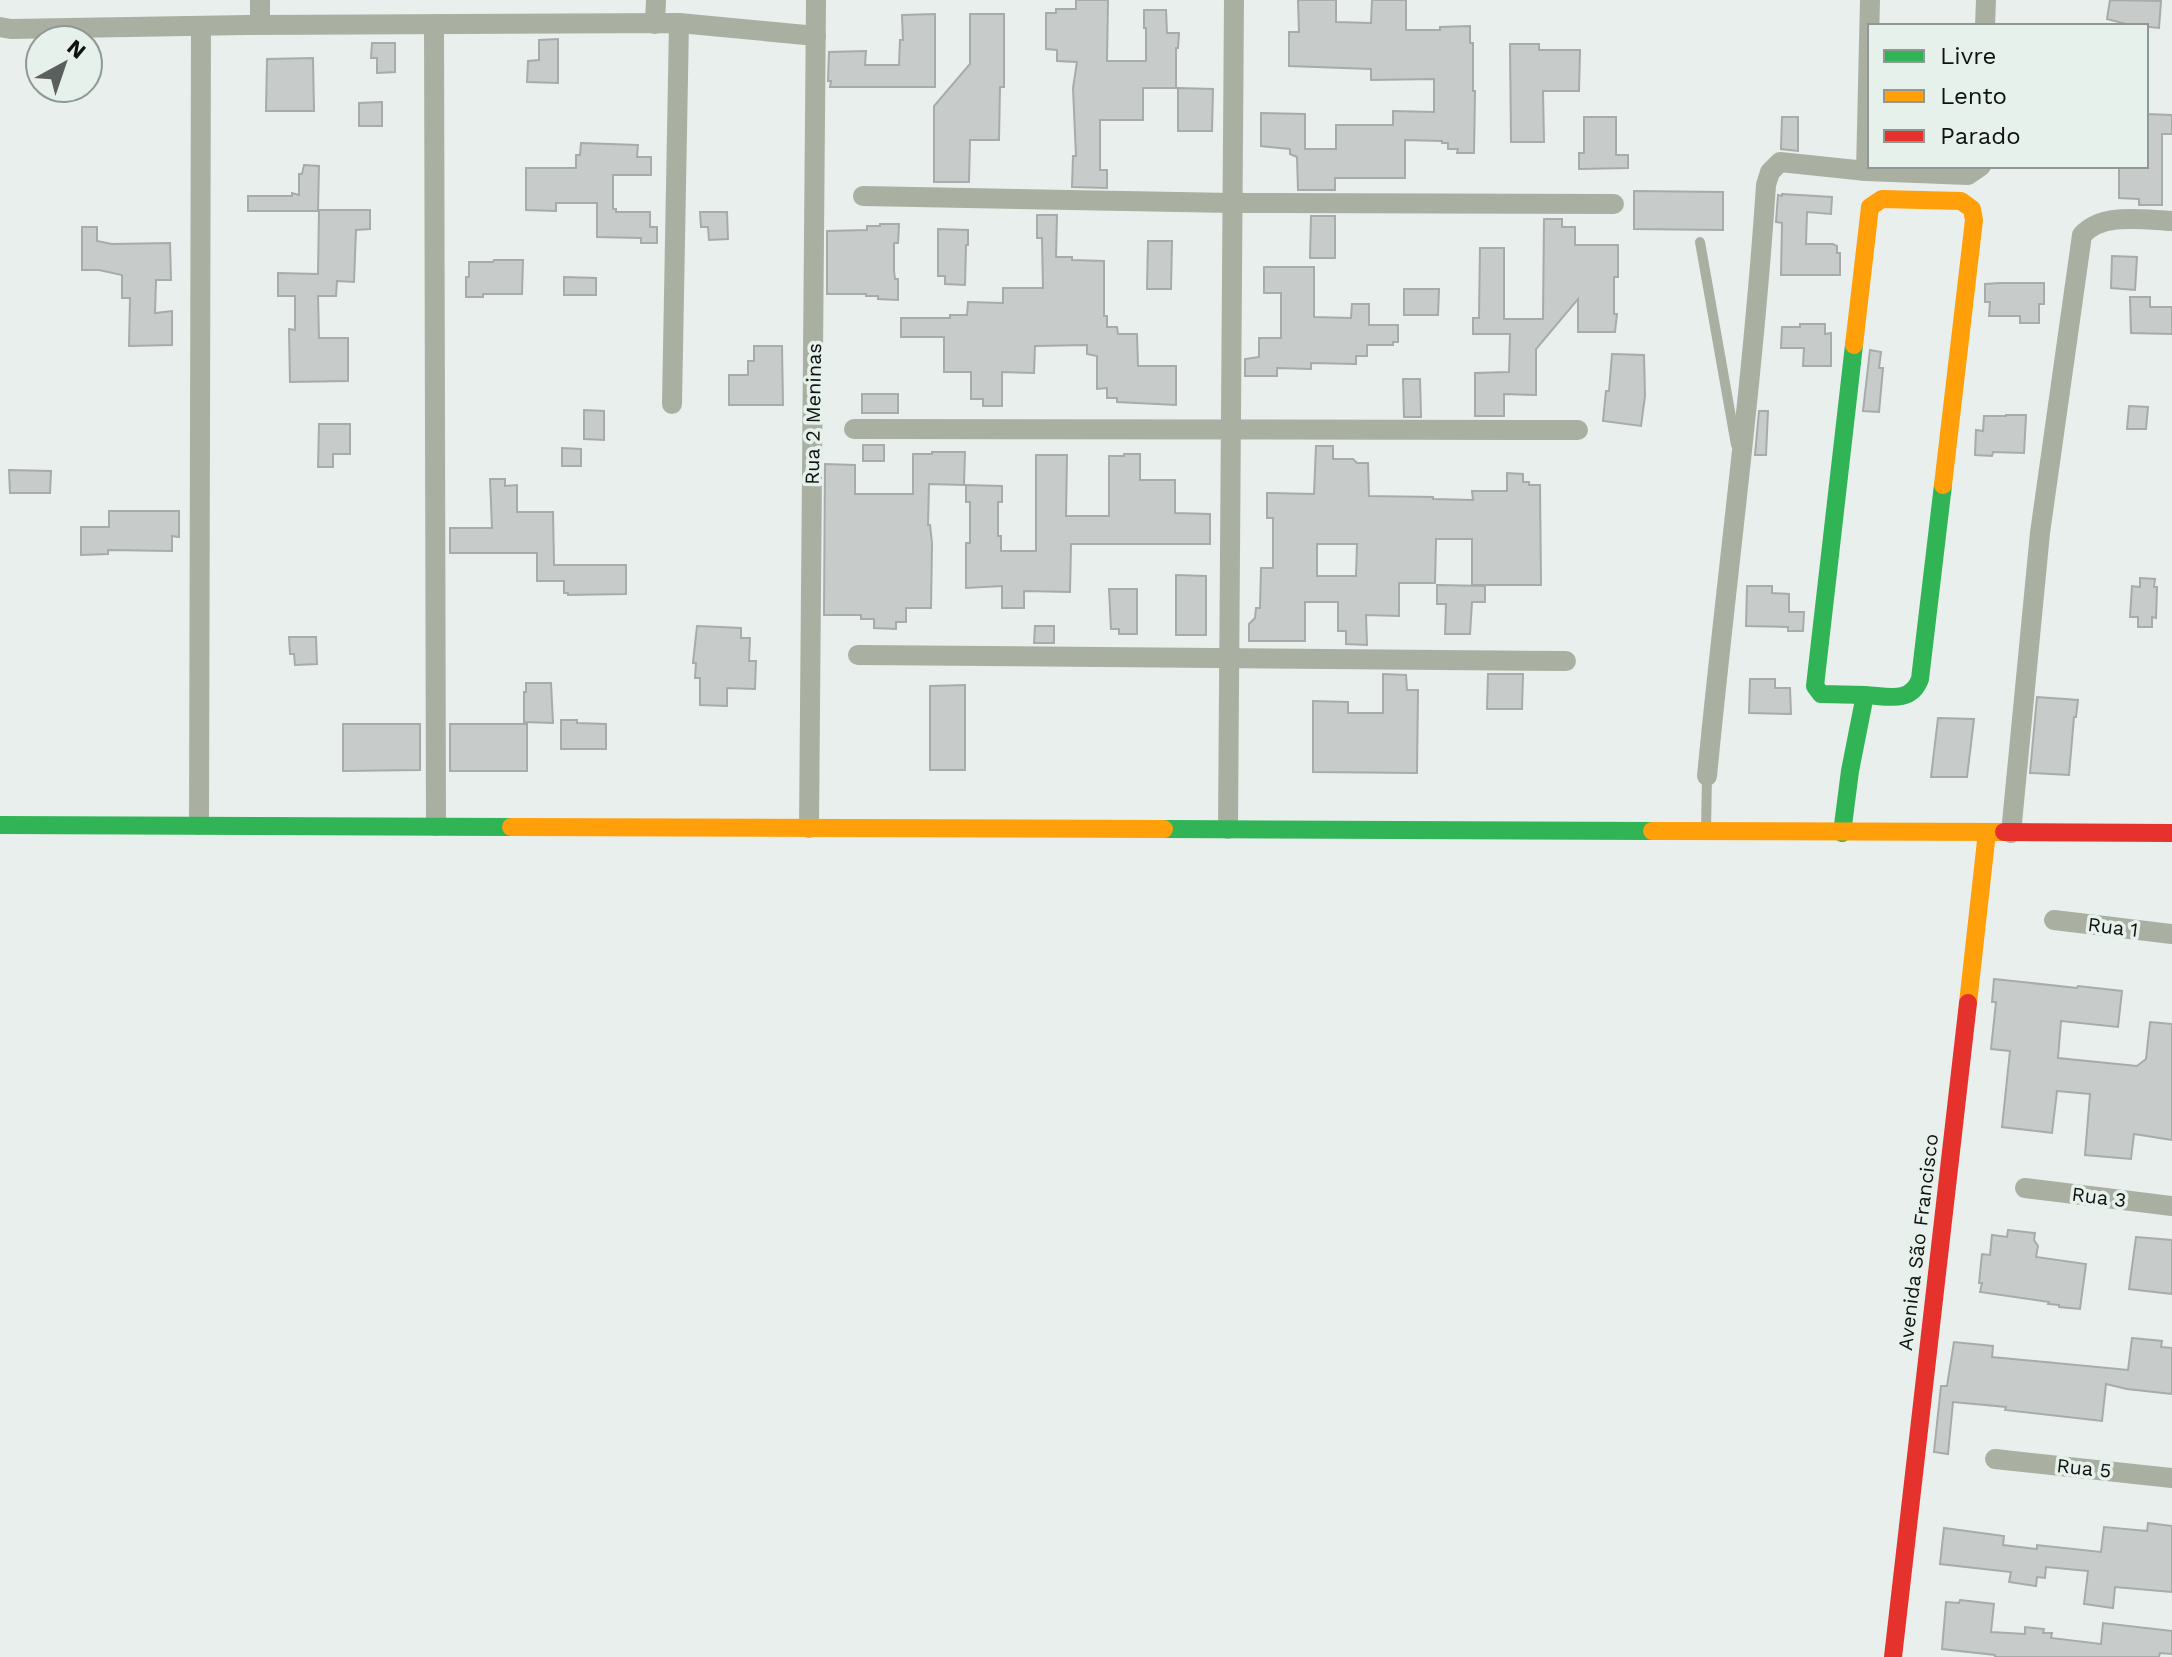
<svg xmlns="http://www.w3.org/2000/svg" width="2172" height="1657" viewBox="0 0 2172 1657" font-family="'Work Sans',sans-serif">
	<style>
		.building { fill: #c7ccca; stroke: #a7abaa; stroke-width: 2; fill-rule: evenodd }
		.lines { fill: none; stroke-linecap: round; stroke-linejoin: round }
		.lane { stroke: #a9b0a2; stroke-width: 10 }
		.street { stroke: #a9b0a2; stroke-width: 20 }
		.fast { stroke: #30b455; stroke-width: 18 }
		.slow { stroke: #ff9f0a; stroke-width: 18 }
		.jam { stroke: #e5322d; stroke-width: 18 }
		.labels { text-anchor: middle; stroke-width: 7; stroke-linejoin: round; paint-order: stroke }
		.street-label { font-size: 20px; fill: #0f1311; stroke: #e7f1eb }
	</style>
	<rect width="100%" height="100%" fill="#e9efec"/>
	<!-- building -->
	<g class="building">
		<polygon points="1076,0 1108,0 1107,61 1146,61 1146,28 1144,28 1144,10 1166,10 1167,33 1179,33 1178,48 1176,48 1176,88 1143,88 1143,120 1100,120 1100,170 1107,170 1107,188 1072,187 1073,156 1076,156 1073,88 1077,62 1057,61 1057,50 1046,49 1046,13 1056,13 1056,9 1076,9"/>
		<polygon points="1298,0 1336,0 1336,22 1371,23 1372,0 1406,0 1406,30 1440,30 1440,27 1470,26 1470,43 1473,43 1473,91 1475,91 1474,153 1457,153 1458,149 1448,149 1448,143 1442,143 1442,141 1405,140 1405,178 1335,178 1335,190 1298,190 1297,157 1290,154 1290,149 1261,146 1261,113 1305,114 1305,149 1336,149 1336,125 1393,125 1393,111 1434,112 1434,79 1371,80 1371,69 1289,66 1289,32 1299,32"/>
		<polygon points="2110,0 2161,1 2159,28 2130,25 2107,19"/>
		<polygon points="935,14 935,87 830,87 831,81 828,81 829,52 866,51 865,65 899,65 900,40 903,40 902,15"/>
		<polygon points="970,14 1004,14 1004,87 1000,87 999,140 970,140 969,182 934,182 934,106 970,64"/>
		<polygon points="558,39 558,83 527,82 528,61 539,60 539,40"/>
		<polygon points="372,43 395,43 395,72 377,73 377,58 371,58"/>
		<polygon points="1510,44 1539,44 1539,50 1580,50 1579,91 1543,91 1544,142 1511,142"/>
		<polygon points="313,58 314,111 266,111 267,59"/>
		<polygon points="1178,88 1213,89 1212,131 1178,131"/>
		<polygon points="382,102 382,126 359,126 359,103"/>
		<polygon points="2146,114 2172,115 2172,134 2162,134 2162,205 2139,205 2139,199 2119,198 2119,166 2146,166"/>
		<polygon points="1584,117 1616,117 1616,155 1628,155 1628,168 1579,169 1579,153 1584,153"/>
		<polygon points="1782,117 1798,117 1798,151 1781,149"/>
		<polygon points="581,143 638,145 637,157 651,157 651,175 613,175 613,209 616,209 616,212 650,212 650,227 657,227 657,243 641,243 641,238 597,237 597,203 556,203 556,211 526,210 526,168 576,168 576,155 580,155"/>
		<polygon points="304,165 319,166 318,211 248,211 248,196 292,196 292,193 299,195 299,174 302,174"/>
		<polygon points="1634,191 1723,192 1723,230 1634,229"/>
		<polygon points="1782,194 1832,197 1831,214 1807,212 1806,244 1833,244 1837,246 1837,253 1840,253 1840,275 1781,275 1782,223 1776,222 1778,195 1782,196"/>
		<polygon points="319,210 370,210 370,229 356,230 354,282 337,281 336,296 318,296 319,338 348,338 348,381 290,382 289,329 295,330 295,296 278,296 278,273 318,274"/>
		<polygon points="700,212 727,212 728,239 709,240 708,227 701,227"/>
		<polygon points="1037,215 1057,215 1056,257 1072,257 1072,260 1104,261 1104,316 1107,316 1107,327 1117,327 1118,334 1137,334 1138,366 1176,366 1176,405 1117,402 1117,398 1107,398 1107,388 1097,389 1097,356 1087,354 1087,345 1035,346 1034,373 1002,372 1002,406 983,406 983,399 971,399 971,372 944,372 944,337 901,337 901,318 950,318 950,315 967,315 968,302 1003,303 1003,288 1043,288 1042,238 1037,238"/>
		<polygon points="1311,216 1335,216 1335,258 1310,258"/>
		<polygon points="1544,219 1562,219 1562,227 1575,227 1575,245 1618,245 1618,277 1614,277 1614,314 1617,314 1615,332 1578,332 1578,299 1536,349 1536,395 1504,394 1504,416 1475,416 1475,373 1509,372 1510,334 1473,334 1473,318 1479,318 1480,248 1504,248 1504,319 1543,319"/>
		<polygon points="880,224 899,224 898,243 894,243 894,271 895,279 898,279 898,300 878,299 878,296 866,296 866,294 827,294 827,231 867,230 867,226 880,226"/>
		<polygon points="82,227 97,227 97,241 112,244 170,243 171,280 156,280 155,313 172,311 172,345 129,346 130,298 122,298 122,275 99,270 82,270"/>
		<polygon points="938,229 968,230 968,245 966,245 965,285 945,284 945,276 938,276"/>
		<polygon points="1148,241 1172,241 1171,289 1147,289"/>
		<polygon points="2112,256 2137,257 2135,290 2111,288"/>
		<polygon points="494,260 523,260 522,294 483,294 483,297 466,297 466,277 469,277 469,262 493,262"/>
		<polygon points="1264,267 1314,267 1314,317 1351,318 1352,304 1369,304 1369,325 1398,325 1398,342 1393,342 1393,345 1367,345 1367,356 1356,356 1356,364 1311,363 1311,369 1277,368 1277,376 1245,376 1245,359 1259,357 1259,338 1281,338 1281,293 1264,293"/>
		<polygon points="564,277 596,278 596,295 564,295"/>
		<polygon points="2000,283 2044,283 2044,304 2039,304 2039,323 2020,323 2020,316 1989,316 1990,302 1985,302 1985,284"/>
		<polygon points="1404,289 1439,289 1438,315 1404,315"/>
		<polygon points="2130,297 2150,297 2150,307 2172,307 2172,334 2131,333"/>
		<polygon points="1800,324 1825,324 1825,334 1831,333 1831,366 1803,366 1804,348 1781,348 1782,327 1800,327"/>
		<polygon points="754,346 782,346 783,405 729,405 729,375 748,375 748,361 754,361"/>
		<polygon points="1870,350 1881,352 1879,368 1883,368 1879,412 1863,411"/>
		<polygon points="1612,354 1644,355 1645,396 1641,426 1603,421 1606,391 1609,391"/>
		<polygon points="1403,379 1420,379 1421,417 1404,417"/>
		<rect x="862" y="394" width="36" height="19"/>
		<polygon points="2129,406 2148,407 2146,429 2127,429"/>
		<polygon points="584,410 604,411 604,440 584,439"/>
		<polygon points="1759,411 1768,411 1766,455 1755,455"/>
		<polygon points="2006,415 2026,415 2024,453 1993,452 1992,456 1975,455 1976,430 1983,431 1984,416 2006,416"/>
		<polygon points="319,424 350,424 350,454 333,454 333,467 318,467"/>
		<rect x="863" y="445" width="21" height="16"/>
		<path d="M1316,446H1333V459H1353L1357,463H1368L1369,496L1433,497V499L1473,500L1472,491H1507V473L1523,474V482H1529V485H1540L1541,585H1472V539H1436L1435,583H1399V616L1366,615L1367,645L1346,644V631H1338V602H1305V641H1249V624L1255,618L1256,608H1260L1261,568H1273V518H1267V493L1314,494ZM1317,544H1357L1356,576H1317Z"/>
		<polygon points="562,448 581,449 581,466 562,466"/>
		<polygon points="932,452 965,452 964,485 929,484 928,525 930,525 932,543 931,608 906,608 906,622 896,622 896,629 874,628 874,619 861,619 861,615 824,615 825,464 855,465 855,494 913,494 913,454 932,454"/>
		<polygon points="1124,454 1140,454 1140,480 1175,480 1175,513 1210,514 1210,544 1071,544 1070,592 1024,591 1024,608 1002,608 1002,586 966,588 966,543 970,543 970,502 966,502 966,485 1002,486 1002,502 998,502 998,536 1001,536 1001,551 1036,551 1036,455 1067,455 1066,516 1109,516 1109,456 1124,456"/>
		<polygon points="9,470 51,471 50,493 10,493"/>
		<polygon points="490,479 505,479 505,486 517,485 517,512 553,512 554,565 626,565 626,594 568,595 568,593 564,593 564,581 537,581 537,553 450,553 450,528 492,528"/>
		<polygon points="109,511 179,511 179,537 172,536 172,551 108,550 108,554 81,555 81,527 109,527"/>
		<polygon points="1176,575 1206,576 1206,635 1176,635"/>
		<polygon points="2140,578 2155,579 2154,587 2157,587 2156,618 2152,617 2152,627 2138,627 2138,617 2130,617 2132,586 2140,587"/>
		<polygon points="1437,585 1485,586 1485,602 1472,602 1470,634 1445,634 1446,604 1437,604"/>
		<polygon points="1747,586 1772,586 1772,593 1789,594 1789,612 1804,612 1803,631 1788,631 1788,627 1746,626"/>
		<polygon points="1109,589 1137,589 1137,634 1119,634 1119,629 1111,629"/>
		<polygon points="697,626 741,628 741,638 750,638 749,661 756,661 755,689 727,688 727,706 700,705 700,678 695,678 696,663 693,663"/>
		<polygon points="1035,626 1054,626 1054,643 1034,643"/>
		<polygon points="289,637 316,637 317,664 295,665 294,654 290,654"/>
		<polygon points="1383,674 1406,675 1407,690 1418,690 1417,773 1313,772 1313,701 1348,702 1348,713 1383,713"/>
		<polygon points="1488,674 1523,674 1522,709 1487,709"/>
		<polygon points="1750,679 1775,679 1775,688 1790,688 1791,714 1749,713"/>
		<polygon points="526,683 551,683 553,723 524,722 524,692 526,692"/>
		<polygon points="965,685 965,770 930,770 930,686"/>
		<polygon points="2037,697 2078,700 2076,717 2074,717 2069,775 2030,773"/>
		<polygon points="1938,718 1974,719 1967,777 1931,777"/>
		<polygon points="561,720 577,720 577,723 606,724 606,749 561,749"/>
		<polygon points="343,724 420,724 420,770 343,771"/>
		<rect x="450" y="724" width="77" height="47"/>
		<polygon points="1994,979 2077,988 2078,986 2122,991 2118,1027 2061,1021 2058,1058 2137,1066 2146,1059 2150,1022 2172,1024 2172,1140 2134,1134 2131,1159 2085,1155 2090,1094 2057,1091 2052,1133 2002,1127 2010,1051 1991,1049 1996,1002 1992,1002"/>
		<polygon points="2008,1230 2035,1233 2034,1240 2038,1246 2036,1257 2086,1264 2080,1309 2059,1307 2059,1305 2048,1304 2049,1302 1980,1292 1982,1283 1979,1283 1982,1254 1990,1255 1992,1235 2007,1237"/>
		<polygon points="2136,1237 2172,1240 2172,1294 2129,1289"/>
		<polygon points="2132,1338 2162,1341 2161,1347 2172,1348 2172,1394 2127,1389 2106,1384 2102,1421 2005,1410 2006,1407 1953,1402 1948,1454 1934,1452 1941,1386 1947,1386 1954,1342 1993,1346 1992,1357 2128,1370"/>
		<polygon points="2148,1523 2172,1526 2172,1592 2115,1587 2113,1608 2084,1604 2088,1571 2046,1567 2045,1578 2037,1577 2036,1586 2009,1582 2011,1572 1940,1564 1944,1528 2004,1536 2003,1545 2037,1549 2037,1545 2101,1552 2104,1527 2147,1531"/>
		<polygon points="1960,1600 1994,1604 1991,1632 2025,1634 2025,1627 2044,1629 2043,1633 2052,1633 2051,1638 2101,1644 2103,1623 2172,1631 2172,1654 2160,1653 2159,1657 1995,1657 1995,1655 1942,1649 1946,1602 1959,1603"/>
	</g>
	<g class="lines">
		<!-- lane -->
		<g class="lane">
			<polyline points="1700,242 1736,445"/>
			<polyline points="1706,830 1707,776"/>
		</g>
		<!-- street -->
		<g class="street">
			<polyline points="260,0 260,25"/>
			<polyline points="434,24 436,826"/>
			<polyline points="655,24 656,0"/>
			<polyline points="1985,26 1986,0"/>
			<polyline points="0,27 11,29 247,25 679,23 816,36"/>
			<polyline points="1866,171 1870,0"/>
			<polyline points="863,196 1232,203 1614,204"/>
			<polyline points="672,404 679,23"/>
			<polyline points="854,429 1578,430"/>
			<polyline points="858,655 1566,661"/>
			<path d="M1707,776C1726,579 1753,383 1766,185L1770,172L1780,162L1866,171L1968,175L1981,166"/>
			<polyline points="199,825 201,26"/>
			<polyline points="809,828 816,0"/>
			<polyline points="1228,829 1234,0"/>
			<path d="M2011,833L2040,533L2082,235C2103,212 2143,220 2172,221"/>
			<polyline points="2054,920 2172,934"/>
			<polyline points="2025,1188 2172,1206"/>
			<polyline points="1995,1459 2172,1478"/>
		</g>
		<!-- fast -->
		<g class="fast">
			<polyline points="1854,345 1815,686 1821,694 1865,695"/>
			<polyline points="0,825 511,827"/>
			<polyline points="1164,829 1652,831"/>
			<path d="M1842,833L1850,771L1865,695C1887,696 1911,704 1920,679L1943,485"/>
		</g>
		<!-- slow -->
		<g class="slow">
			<polyline points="1854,345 1870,207 1882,199 1961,201 1972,209 1974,220 1943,485"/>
			<polyline points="511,827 1164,829"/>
			<polyline points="1652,831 2004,832"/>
			<polyline points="1968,1003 1987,832"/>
		</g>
		<!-- jam -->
		<g class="jam">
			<polyline points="2004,832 2172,833"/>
			<polyline points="1893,1657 1968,1003"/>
		</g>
	</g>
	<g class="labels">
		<!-- street labels -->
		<g class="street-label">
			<text transform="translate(813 414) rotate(-89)" y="7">Rua 2 Meninas</text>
			<text transform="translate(2113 927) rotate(7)" y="7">Rua 1</text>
			<text transform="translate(2099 1197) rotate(7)" y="7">Rua 3</text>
			<text transform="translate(1918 1242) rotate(-83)" y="7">Avenida São Francisco</text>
			<text transform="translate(2084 1468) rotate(6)" y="7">Rua 5</text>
		</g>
	</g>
	<!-- legend -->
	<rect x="1868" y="24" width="280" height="144" fill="#e7f1eb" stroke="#919894" stroke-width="2"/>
	<rect x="1884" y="50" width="40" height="12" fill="#30b455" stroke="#919894" stroke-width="2"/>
	<text x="1940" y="64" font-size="24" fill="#0f1311">Livre</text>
	<rect x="1884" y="90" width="40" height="12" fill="#ff9f0a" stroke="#919894" stroke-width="2"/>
	<text x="1940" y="104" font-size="24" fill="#0f1311">Lento</text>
	<rect x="1884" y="130" width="40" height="12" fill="#e5322d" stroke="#919894" stroke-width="2"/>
	<text x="1940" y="144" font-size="24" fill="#0f1311">Parado</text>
	<!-- north arrow -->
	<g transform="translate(64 64) rotate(40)"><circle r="38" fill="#e7f1eb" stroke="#919894" stroke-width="2"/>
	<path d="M0-6L14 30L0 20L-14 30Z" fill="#5b605e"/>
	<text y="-12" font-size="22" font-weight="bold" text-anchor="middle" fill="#0f1311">N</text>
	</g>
</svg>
